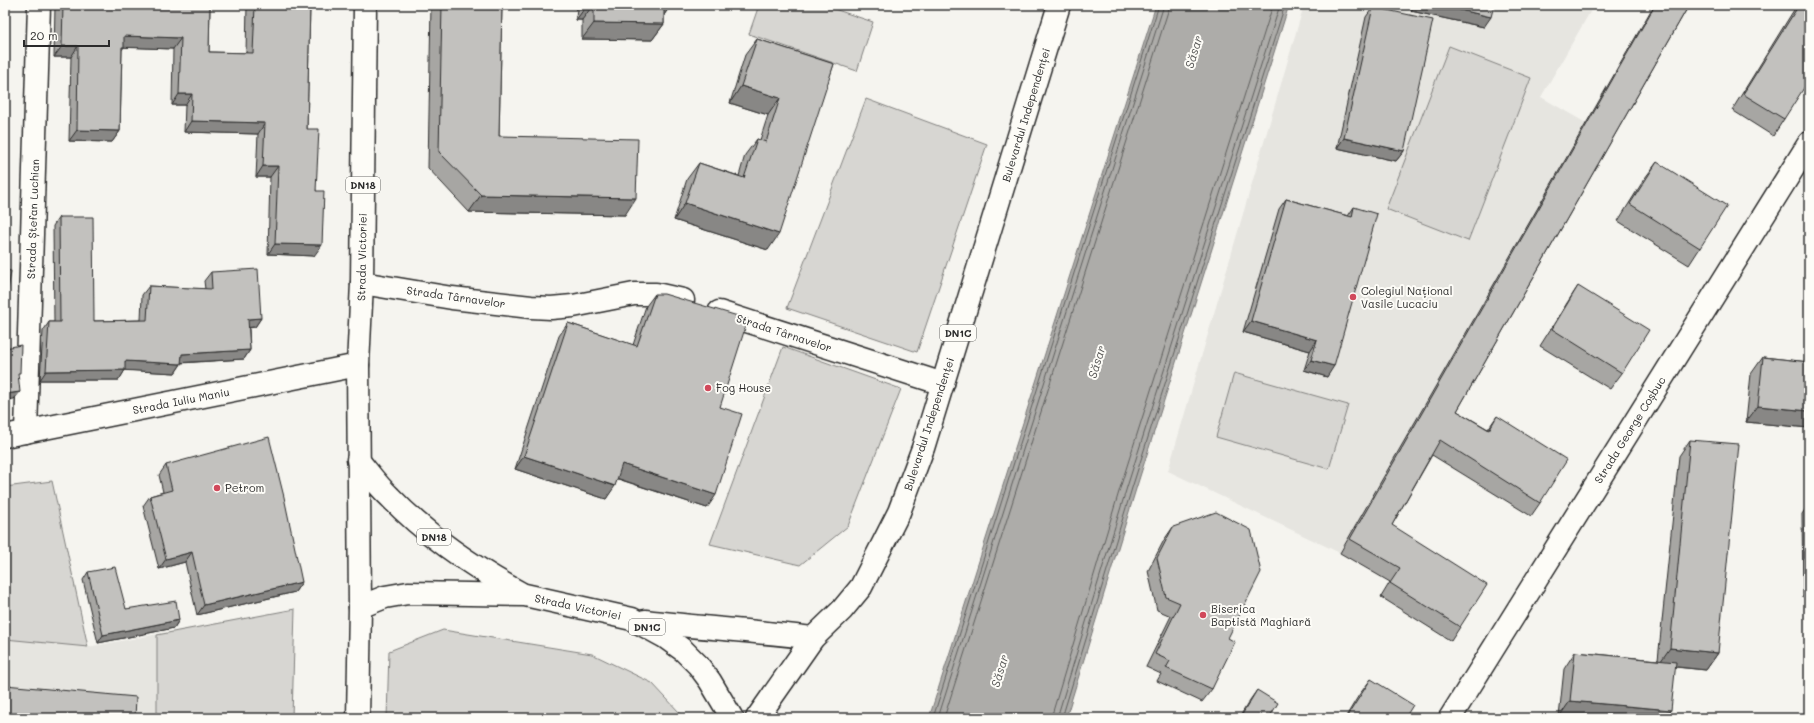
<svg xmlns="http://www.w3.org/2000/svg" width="1814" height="723" viewBox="0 0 1814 723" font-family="Mali,sans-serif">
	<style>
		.built { fill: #e6e5e0 }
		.green { fill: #d7d6d2; stroke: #81807e }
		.water { fill: #adaca9; stroke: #797877 }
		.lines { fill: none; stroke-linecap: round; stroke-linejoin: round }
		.shore { stroke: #5f5f5d; stroke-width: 1 }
		.minor-casing { stroke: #2b2b2b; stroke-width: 25 }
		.major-casing { stroke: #2b2b2b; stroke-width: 25 }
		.minor { stroke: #fdfcf7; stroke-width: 22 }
		.major { stroke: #fdfcf7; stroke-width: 22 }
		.wall { fill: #a7a6a3; stroke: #2b2b2b }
		.shaded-wall { fill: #888785; stroke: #2b2b2b }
		.building { fill: #c2c1be; stroke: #2b2b2b }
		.poi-dot { fill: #d1495b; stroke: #fdfcf7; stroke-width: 1.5 }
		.labels { text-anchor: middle; stroke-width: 4; stroke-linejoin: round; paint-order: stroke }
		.shield { fill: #fdfcf7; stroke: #6a6a68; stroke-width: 1 }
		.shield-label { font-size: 10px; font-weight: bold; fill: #2b2b2b }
		.street-label { font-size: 11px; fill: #2b2b2b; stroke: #fdfcf7 }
		.poi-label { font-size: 11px; fill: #2b2b2b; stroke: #fdfcf7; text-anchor: start }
		.water-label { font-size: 12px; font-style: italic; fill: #585857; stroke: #fdfcf7 }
	</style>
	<rect width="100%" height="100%" fill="#f5f4ef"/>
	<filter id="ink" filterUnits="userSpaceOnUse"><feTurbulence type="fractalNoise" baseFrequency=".025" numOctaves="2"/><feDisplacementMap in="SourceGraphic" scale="8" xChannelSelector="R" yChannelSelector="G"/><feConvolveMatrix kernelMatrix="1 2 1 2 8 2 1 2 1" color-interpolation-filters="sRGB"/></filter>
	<g filter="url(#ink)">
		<!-- built -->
		<g class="built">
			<polygon points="1304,5 1594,5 1541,97 1586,123 1340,553 1168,471"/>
			<polygon points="52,481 88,647 295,609 292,718 5,718 5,487"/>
		</g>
		<!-- green -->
		<g class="green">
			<polygon points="759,5 822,5 873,22 857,71 749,34"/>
			<polygon points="1449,46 1531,78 1468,241 1386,209"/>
			<polygon points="866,99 987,144 917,352 787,308"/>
			<polygon points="783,347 901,389 848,526 800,565 710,544"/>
			<polygon points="1234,373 1348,405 1329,469 1216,437"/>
			<polygon points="52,481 88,647 5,639 5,487"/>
			<polygon points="295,609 292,718 157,718 157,635"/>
			<polygon points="443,630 592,654 652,683 679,712 681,718 387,718 389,651"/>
		</g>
		<!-- water -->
		<polygon class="water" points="1156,5 1289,5 1136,489 1066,718 929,718"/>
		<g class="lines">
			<!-- shore -->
			<g class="shore">
				<polyline points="933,718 1159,5"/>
				<polyline points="938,718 1164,5"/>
				<polyline points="944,718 1170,5"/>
				<polyline points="1051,718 1121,485 1273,5"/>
				<polyline points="1057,718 1127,487 1280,5"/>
				<polyline points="1062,718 1132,488 1285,5"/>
			</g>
			<!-- minor casing -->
			<g class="minor-casing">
				<g id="minor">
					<polyline points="362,283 452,298 531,307 551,308 573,306 634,294 656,294 683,300"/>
					<polyline points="719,312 943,384"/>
					<polyline points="26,432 39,5"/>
					<polyline points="5,436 358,365"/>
				</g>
			</g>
			<!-- major casing -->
			<g class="major-casing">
				<g id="major">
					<path d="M358,460C368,472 378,486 390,497C427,536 473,567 520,593"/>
					<polyline points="360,607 385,597 408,593 525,595 632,619 665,637 683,650 698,665 710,681 732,718"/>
					<path d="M645,621C701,628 757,631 813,638"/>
					<polyline points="358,718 360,607 358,365 362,283 365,5"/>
					<polyline points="757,718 813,638 842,610 861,587 899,512 923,448 1059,5"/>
					<polyline points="1450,718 1809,143"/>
				</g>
			</g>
			<!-- minor -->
			<use href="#minor" class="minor"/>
			<!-- major -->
			<use href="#major" class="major"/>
		</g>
		<!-- wall -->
		<g class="wall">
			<polygon points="55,5 210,5 209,52 246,53 247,5 310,5 307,129 316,191 314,256 268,254 270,177 256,177 258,134 184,132 185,105 172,105 173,49 124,47 122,50 120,131 112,142 69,141 71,57 54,57"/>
			<polygon points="431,5 502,5 499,136 625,215 469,212 428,168"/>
			<polygon points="577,5 671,5 664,15 664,24 652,40 582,39 582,20 576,20"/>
			<polygon points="1412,5 1494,5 1484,27 1411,11"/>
			<polygon points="1654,5 1689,5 1457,411 1488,429 1497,416 1540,503 1531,516 1432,455 1392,525 1460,627 1451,641 1381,597 1390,582 1340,553"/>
			<polygon points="1797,5 1809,5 1784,119 1773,136 1732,110"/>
			<polygon points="1373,7 1404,151 1396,161 1337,148 1366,17"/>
			<polygon points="757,39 834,64 768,250 674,220 687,179 699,163 739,176 745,155 757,139 760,140 768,115 730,103 745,55"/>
			<polygon points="1657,162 1700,248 1689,265 1618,221 1645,178"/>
			<polygon points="1286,199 1348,216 1354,207 1327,377 1304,370 1310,351 1243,332 1279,209"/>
			<polygon points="59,217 94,321 141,320 142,295 149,286 205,289 204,281 211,272 261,318 255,327 249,328 250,350 244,359 181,363 181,364 175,373 125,370 119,380 40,380 43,331 49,322 54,322 53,226"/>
			<polygon points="1578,286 1622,373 1610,389 1540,346 1567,303"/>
			<polygon points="655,294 720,407 707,508 618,479 606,499 515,469 559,336 568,323 633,345 646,306"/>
			<polygon points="1763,357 1809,362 1809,428 1746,422 1751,374"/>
			<polygon points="1690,440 1718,653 1706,670 1675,667 1559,717 1564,669 1575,652 1658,660 1679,456"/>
			<polygon points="166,465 302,582 295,592 197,615 185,562 159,569 143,506 150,496 163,492 159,475"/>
			<polygon points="1809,504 1809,597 1803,597 1802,514"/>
			<polygon points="1173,527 1228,638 1212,689 1202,702 1157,681 1161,674 1146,667 1171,616 1157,610 1148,571 1164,540"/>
			<polygon points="88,572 126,609 179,620 174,628 98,643 83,580"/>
			<polygon points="1371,679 1405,718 1345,718 1359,695"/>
			<polygon points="1257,690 1269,718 1239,718 1250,700"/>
		</g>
		<!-- shaded-wall -->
		<g class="shaded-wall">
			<polygon points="587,5 593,5 582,20 576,20"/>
			<polygon points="664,5 671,5 659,22"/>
			<polygon points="1415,5 1439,5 1491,17 1484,27 1411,11"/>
			<polygon points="594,23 664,24 652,40 582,39"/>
			<polygon points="124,36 181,38 173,49 116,47"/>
			<polygon points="62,46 78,46 71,57 54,57"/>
			<polygon points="741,86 780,98 768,115 730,103"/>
			<polygon points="179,94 192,94 185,105 172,105"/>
			<polygon points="191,121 265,123 258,134 184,132"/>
			<polygon points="77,130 120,131 112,142 69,141"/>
			<polygon points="1344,138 1404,151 1396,161 1337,148"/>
			<polygon points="263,166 278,166 270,177 256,177"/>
			<polygon points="481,195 636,198 625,215 469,212"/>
			<polygon points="685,203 779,234 768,250 674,220"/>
			<polygon points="275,244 322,245 314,256 268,254"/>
			<polygon points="261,318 255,327 242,328 248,319"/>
			<polygon points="1251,321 1317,340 1310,351 1243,332"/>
			<polygon points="250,350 244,359 175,363 182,354"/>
			<polygon points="1311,360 1334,366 1327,377 1304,370"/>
			<polygon points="125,361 181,364 175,373 119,370"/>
			<polygon points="125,370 119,380 40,380 46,371"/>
			<polygon points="20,392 14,399 5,400 5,394"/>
			<polygon points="1758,406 1809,411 1809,428 1746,422"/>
			<polygon points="524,456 615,486 606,499 515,469"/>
			<polygon points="622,464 716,495 707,508 613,477"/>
			<polygon points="192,552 185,562 159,569 166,559"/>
			<polygon points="302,582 295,592 197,615 204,605"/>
			<polygon points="1809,589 1809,597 1803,597"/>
			<polygon points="179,620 174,628 98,643 103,635"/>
			<polygon points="1670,648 1718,653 1706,670 1658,665"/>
			<polygon points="1570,701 1671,710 1666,718 1567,718 1559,717"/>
		</g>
		<!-- building -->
		<g class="building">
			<polygon points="63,5 210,5 209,52 253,53 255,5 310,5 307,129 319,129 316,191 324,191 322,245 275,244 278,166 263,166 265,123 191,121 192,94 179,94 181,38 124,36 124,47 122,47 120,131 77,130 78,46 62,46"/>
			<polygon points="442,5 502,5 499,136 638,139 636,198 481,195 439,152"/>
			<polygon points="594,5 664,5 664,24 594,23"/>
			<polygon points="1439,5 1494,5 1491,17"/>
			<polygon points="1655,5 1689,5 1457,411 1489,430 1497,416 1567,460 1540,503 1440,440 1392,525 1487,585 1460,627 1390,583 1400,568 1350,539"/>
			<polygon points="1799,5 1809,5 1809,80 1784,119 1743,94"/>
			<polygon points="1373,7 1433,20 1404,151 1344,138"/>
			<polygon points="5,32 7,32 5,62"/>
			<polygon points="757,39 834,64 779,234 685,203 699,163 744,178 757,139 766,142 780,98 741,86"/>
			<polygon points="1657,162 1727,206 1700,248 1630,204"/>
			<polygon points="5,193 8,193 5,213"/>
			<polygon points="1286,199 1352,217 1354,207 1377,214 1334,366 1311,360 1317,340 1251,321"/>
			<polygon points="59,217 93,217 94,321 147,320 149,286 212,289 211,272 258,269 261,318 248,319 250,350 182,354 181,364 125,361 125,370 46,371 49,322 60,322"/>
			<polygon points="5,270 11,271 7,298 5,297"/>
			<polygon points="1578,286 1649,330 1622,373 1552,329"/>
			<polygon points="655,294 664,294 748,319 720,407 742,414 716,495 622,464 615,486 524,456 568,323 637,346"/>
			<polygon points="21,345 20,373 18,373 20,392 5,394 5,348"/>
			<polygon points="1763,357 1809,362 1809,411 1758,406"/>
			<polygon points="269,437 284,497 302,582 204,605 192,552 166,559 150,496 172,490 166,465"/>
			<polygon points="1690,440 1739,444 1718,653 1670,648"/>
			<polygon points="1216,512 1251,530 1261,572 1228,638 1235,642 1212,689 1166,668 1170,661 1155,654 1180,603 1166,597 1157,558 1173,527"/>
			<polygon points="115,567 126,609 176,601 179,620 103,635 88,572"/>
			<polygon points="1575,652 1676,662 1671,710 1570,701"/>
			<polygon points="1371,679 1413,705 1405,718 1346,718"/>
			<polygon points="5,685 136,697 135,718 5,718"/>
			<polygon points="1257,690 1278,703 1269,718 1240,718"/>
		</g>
	</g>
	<!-- markers -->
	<g class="poi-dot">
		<circle cx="1353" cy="297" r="4"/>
		<circle cx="708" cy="388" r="4"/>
		<circle cx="217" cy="488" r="4"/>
		<circle cx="1203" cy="615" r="4"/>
	</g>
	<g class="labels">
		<!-- shield labels -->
		<g class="shield">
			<rect x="346" y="177" width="34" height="16" rx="3"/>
			<rect x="940" y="325" width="36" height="16" rx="3"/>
			<rect x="417" y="529" width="34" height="16" rx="3"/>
			<rect x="629" y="619" width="36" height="16" rx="3"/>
		</g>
		<g class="shield-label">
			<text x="363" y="189">DN18</text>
			<text x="958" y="337">DN1C</text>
			<text x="434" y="541">DN18</text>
			<text x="647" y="631">DN1C</text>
		</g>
		<!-- street labels -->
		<g class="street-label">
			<text transform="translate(1026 115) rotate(-73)" y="4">Bulevardul Independenței</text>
			<text transform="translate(33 219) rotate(-88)" y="4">Strada Ștefan Luchian</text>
			<text transform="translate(362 257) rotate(-89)" y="4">Strada Victoriei</text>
			<text transform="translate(456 297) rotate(8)" y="4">Strada Târnavelor</text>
			<text transform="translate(784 333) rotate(18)" y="4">Strada Târnavelor</text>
			<text transform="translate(181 401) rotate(-11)" y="4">Strada Iuliu Maniu</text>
			<text transform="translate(929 424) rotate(-72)" y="4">Bulevardul Independenței</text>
			<text transform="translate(1630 430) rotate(-58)" y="4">Strada George Coșbuc</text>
			<text transform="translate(578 607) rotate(12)" y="4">Strada Victoriei</text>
		</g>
		<!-- poi labels -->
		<g class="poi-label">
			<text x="1361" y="295">Colegiul Național<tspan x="1361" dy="13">Vasile Lucaciu</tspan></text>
			<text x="716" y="392">Fog House</text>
			<text x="225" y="492">Petrom</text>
			<text x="1211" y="613">Biserica<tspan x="1211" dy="13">Baptistă Maghiară</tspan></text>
		</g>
		<!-- water labels -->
		<g class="water-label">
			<text transform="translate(1194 52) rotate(-73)" y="4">Săsar</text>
			<text transform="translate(1097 362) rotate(-73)" y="4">Săsar</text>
			<text transform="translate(1000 671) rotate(-73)" y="4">Săsar</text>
		</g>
	</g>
	<!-- margin -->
	<rect width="1814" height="723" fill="none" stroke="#fdfcf7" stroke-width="20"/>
	<rect x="10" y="10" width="1794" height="703" fill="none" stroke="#2b2b2b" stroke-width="1.5" filter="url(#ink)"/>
	<!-- scale -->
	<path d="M24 40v6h85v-6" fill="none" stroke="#2b2b2b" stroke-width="2"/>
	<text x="30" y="40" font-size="12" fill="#2b2b2b" stroke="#fdfcf7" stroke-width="3" paint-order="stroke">20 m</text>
</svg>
